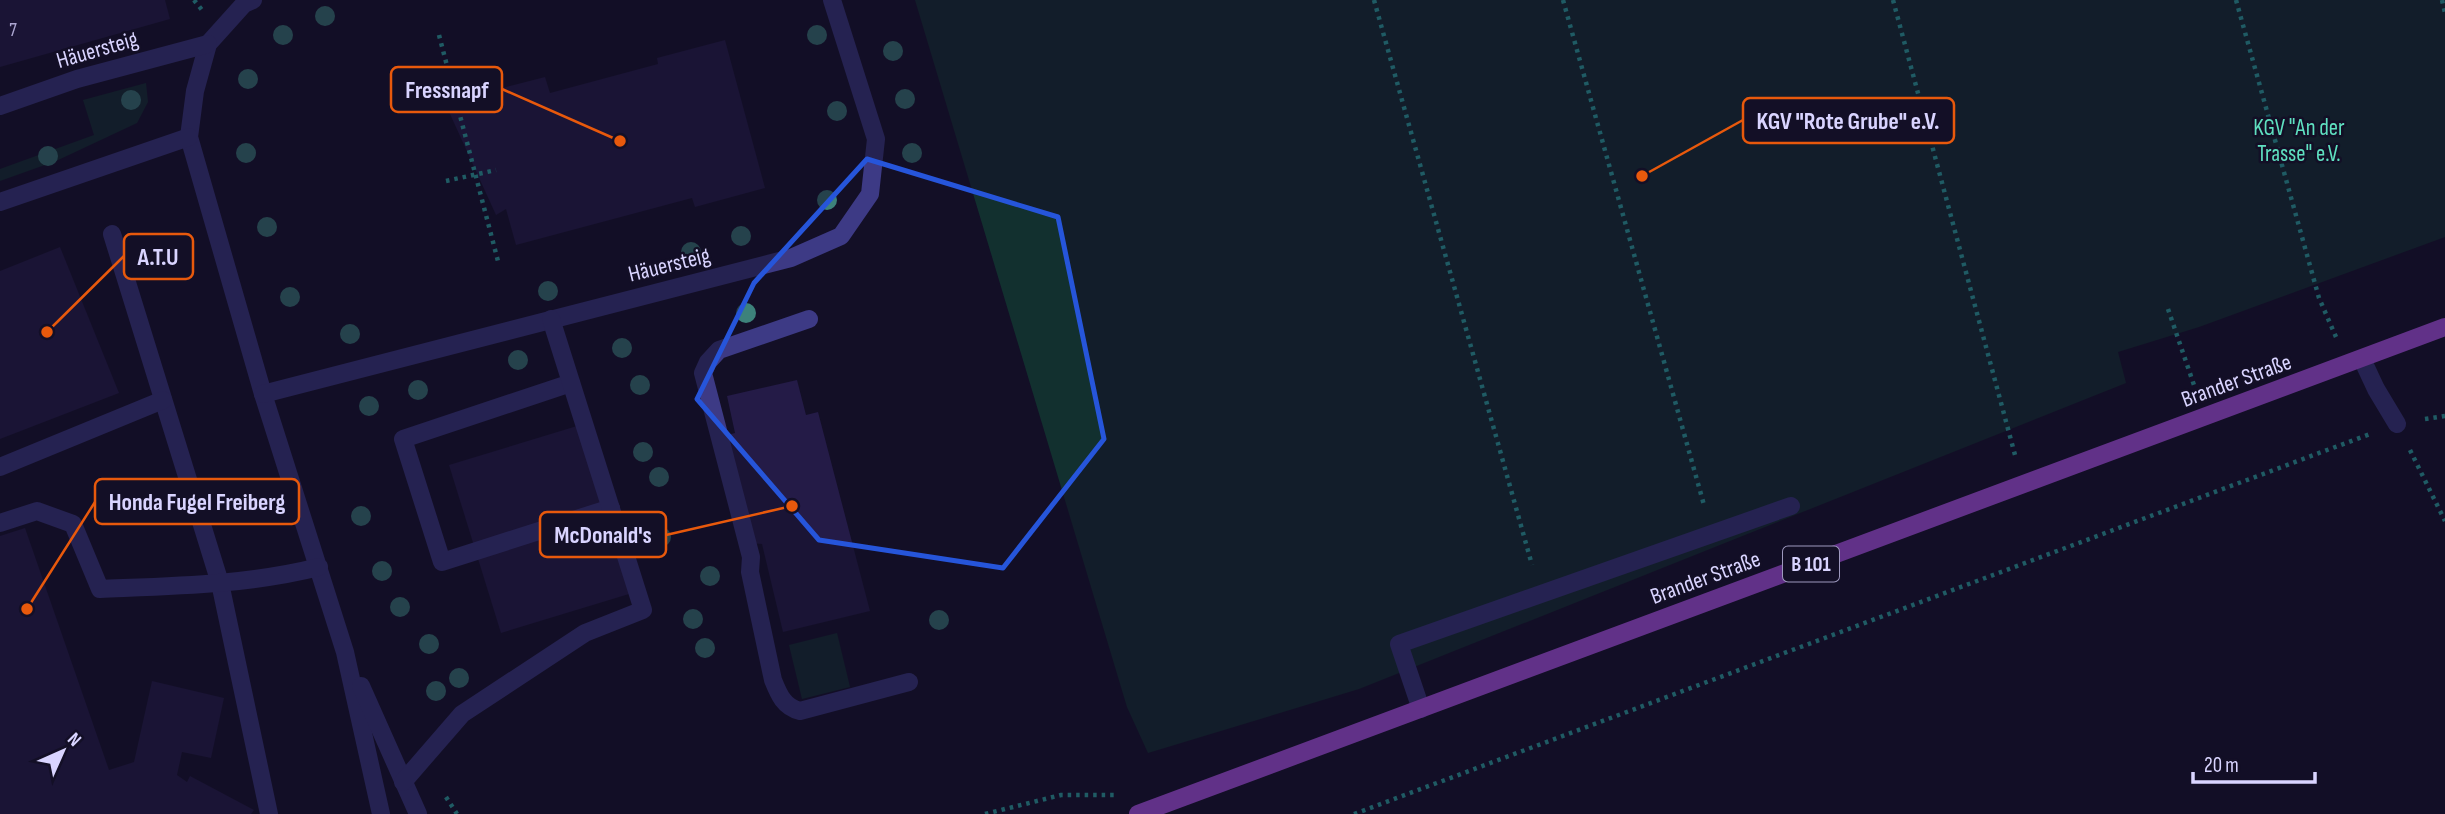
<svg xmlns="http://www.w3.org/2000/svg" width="2445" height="814" viewBox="0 0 2445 814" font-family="'Sofia Sans Condensed',sans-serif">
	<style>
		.green { fill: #12302f }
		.building { fill: #241b47 }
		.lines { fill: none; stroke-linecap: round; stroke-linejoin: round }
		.path { stroke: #2fb8b0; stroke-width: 4.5; stroke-dasharray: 3.5 5; stroke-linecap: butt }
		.minor { stroke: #3d3a85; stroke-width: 18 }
		.major { stroke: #c25bff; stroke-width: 18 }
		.tree { fill: #3d827b }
		.marked { fill: none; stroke: #2655da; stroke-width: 5; stroke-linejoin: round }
		.labels { text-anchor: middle; stroke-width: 5; stroke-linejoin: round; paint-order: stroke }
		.number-label { font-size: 19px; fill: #aca6d1 }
		.shield { fill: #130f26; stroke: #9e99be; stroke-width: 2 }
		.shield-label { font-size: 21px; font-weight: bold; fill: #d9d4ff }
		.street-label { font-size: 23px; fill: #d9d4ff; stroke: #130f26 }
		.park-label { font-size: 23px; fill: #5fe0c0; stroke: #130f26 }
		.leader { fill: none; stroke: #e8590c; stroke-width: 2.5 }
		.callout-dot { fill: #e8590c; stroke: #130f26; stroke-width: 2.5 }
		.callout { fill: #130f26; stroke: #e8590c; stroke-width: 2.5 }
		.callout-label { font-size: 24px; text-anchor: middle; font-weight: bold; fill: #d9d4ff }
	</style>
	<rect width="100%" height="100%" fill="#130f26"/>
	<!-- green -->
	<g class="green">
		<polygon points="915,0 2445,0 2445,237 2199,327 2118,352 2126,383 1359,689 1148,753 1127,707"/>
		<polygon points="146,83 148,102 137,123 56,161 0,181 0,169 94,135 83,100"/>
		<polygon points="837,633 850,687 802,699 789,645"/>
	</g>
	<!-- building -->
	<g class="building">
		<polygon points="0,0 165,0 170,19 0,67"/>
		<polygon points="725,40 765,188 695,207 692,198 516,245 506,209 496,215 445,103 545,77 550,93 658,64 657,58"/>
		<polygon points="60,247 119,393 0,439 0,271"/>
		<polygon points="797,380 806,415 818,412 870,611 783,632 762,544 750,543 723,436 735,433 727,396"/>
		<polygon points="577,426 629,594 501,633 449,465"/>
		<polygon points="25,528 109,770 134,762 152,681 224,698 211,758 182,752 177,775 187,782 190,776 254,810 251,814 0,814 0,536"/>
	</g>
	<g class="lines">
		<!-- path -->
		<g class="path">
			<polyline points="194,0 202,10"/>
			<polyline points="1374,0 1532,565"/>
			<polyline points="1563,0 1704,505"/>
			<polyline points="1893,0 2015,455"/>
			<polyline points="2236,0 2319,298 2336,337"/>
			<polyline points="2442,0 2445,13"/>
			<polyline points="439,35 499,265"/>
			<polyline points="446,181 496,170"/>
			<polyline points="2168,309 2195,388"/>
			<polyline points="2425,419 2445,416"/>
			<polyline points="2410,450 2445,521"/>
			<polyline points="446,797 457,814"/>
			<polyline points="985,814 1061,795 1115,795"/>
			<polyline points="1354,814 2370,434"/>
		</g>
		<!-- minor -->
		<g class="minor">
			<polyline points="253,0 244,4 208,44 195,91 189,137 263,394 345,652 381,814"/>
			<polyline points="0,106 77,79 208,44"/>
			<polyline points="0,202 189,137"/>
			<polyline points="112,234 220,583 269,814"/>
			<path d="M809,319L719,350L708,362L703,373L751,557L750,572L773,680C779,695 784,707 800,711L909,682"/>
			<polyline points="2362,359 2376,389 2397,424"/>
			<polyline points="571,383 403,439 442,562 611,508"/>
			<polyline points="263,394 791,258 841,236 870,194 876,139 832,0"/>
			<polyline points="0,467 163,400"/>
			<path d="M0,523L37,511L73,524L100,589C173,586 247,585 319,567"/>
			<polyline points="361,686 418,814"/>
			<polyline points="1421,709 1399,644 1791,506"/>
			<polyline points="403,782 462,714 585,633 643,610 551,319"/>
		</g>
		<!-- major -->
		<polyline class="major" points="1138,814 2445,327"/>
	</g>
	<!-- trees -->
	<g class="tree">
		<circle cx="325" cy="16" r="10"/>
		<circle cx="283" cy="35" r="10"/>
		<circle cx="817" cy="35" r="10"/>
		<circle cx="893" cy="51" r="10"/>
		<circle cx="248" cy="79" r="10"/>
		<circle cx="905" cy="99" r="10"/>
		<circle cx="131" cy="100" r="10"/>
		<circle cx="837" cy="111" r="10"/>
		<circle cx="246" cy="153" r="10"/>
		<circle cx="912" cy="153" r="10"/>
		<circle cx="48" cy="156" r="10"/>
		<circle cx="827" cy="200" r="10"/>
		<circle cx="267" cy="227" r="10"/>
		<circle cx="741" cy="236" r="10"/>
		<circle cx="691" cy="252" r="10"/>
		<circle cx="548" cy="291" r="10"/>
		<circle cx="290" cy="297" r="10"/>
		<circle cx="746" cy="313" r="10"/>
		<circle cx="350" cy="334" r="10"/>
		<circle cx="622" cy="348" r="10"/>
		<circle cx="518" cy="360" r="10"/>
		<circle cx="640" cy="385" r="10"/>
		<circle cx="418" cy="390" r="10"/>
		<circle cx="369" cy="406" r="10"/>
		<circle cx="643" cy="452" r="10"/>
		<circle cx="659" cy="477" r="10"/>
		<circle cx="361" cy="516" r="10"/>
		<circle cx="661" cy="537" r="10"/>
		<circle cx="382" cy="571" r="10"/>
		<circle cx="710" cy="576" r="10"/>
		<circle cx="400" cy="607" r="10"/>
		<circle cx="693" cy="619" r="10"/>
		<circle cx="939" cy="620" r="10"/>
		<circle cx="429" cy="644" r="10"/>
		<circle cx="705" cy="648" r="10"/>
		<circle cx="459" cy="678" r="10"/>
		<circle cx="436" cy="691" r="10"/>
	</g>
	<!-- marked area -->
	<path d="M0 0H2445V814H0ZM867,159L1058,217L1104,439L1003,568L819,540L697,399L754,283Z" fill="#130f26" fill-opacity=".55" fill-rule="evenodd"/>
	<path class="marked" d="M867,159L1058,217L1104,439L1003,568L819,540L697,399L754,283Z"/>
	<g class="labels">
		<!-- number labels -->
		<g class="number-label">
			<text x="13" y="36">7</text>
		</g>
		<!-- shield labels -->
		<rect class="shield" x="1783" y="546.5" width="56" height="35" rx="5"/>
		<g class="shield-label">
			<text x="1811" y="571">B 101</text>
		</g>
		<!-- street labels -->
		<g class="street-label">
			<text transform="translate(97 49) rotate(-16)" y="8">Häuersteig</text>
			<text transform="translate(669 264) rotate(-14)" y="8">Häuersteig</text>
			<text transform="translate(2236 380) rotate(-20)" y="8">Brander Straße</text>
			<text transform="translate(1705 577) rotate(-20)" y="8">Brander Straße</text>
		</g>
		<!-- park labels -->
		<g class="park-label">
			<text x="2299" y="135">KGV "An der<tspan x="2299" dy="26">Trasse" e.V.</tspan></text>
		</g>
	</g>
	<!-- callouts -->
	<path class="leader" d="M620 141L502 89M1642 176L1743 120M47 332L124 256M27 609L95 502M792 506L666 535"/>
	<g class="callout-dot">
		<circle cx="620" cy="141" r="7"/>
		<circle cx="1642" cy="176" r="7"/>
		<circle cx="47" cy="332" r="7"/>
		<circle cx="27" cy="609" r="7"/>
		<circle cx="792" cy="506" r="7"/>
	</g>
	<g class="callout">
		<rect x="391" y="67" width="111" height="45" rx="7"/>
		<rect x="1743" y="98" width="211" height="45" rx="7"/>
		<rect x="124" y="234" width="69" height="45" rx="7"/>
		<rect x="95" y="479" width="204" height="45" rx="7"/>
		<rect x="540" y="512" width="126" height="45" rx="7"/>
	</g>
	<g class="callout-label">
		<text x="447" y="98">Fressnapf</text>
		<text x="1848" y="129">KGV "Rote Grube" e.V.</text>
		<text x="158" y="265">A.T.U</text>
		<text x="197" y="510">Honda Fugel Freiberg</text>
		<text x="603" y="543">McDonald's</text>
	</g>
	<!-- north arrow -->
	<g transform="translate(63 751) rotate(45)" stroke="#130f26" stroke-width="5" paint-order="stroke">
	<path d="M0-5L12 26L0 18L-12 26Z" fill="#d9d4ff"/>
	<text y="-10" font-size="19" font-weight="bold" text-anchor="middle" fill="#d9d4ff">N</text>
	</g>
	<!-- scale -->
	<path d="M2193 772v10h122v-10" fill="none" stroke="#d9d4ff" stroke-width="3.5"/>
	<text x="2204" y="772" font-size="21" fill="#d9d4ff" stroke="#130f26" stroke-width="5" paint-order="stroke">20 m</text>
</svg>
